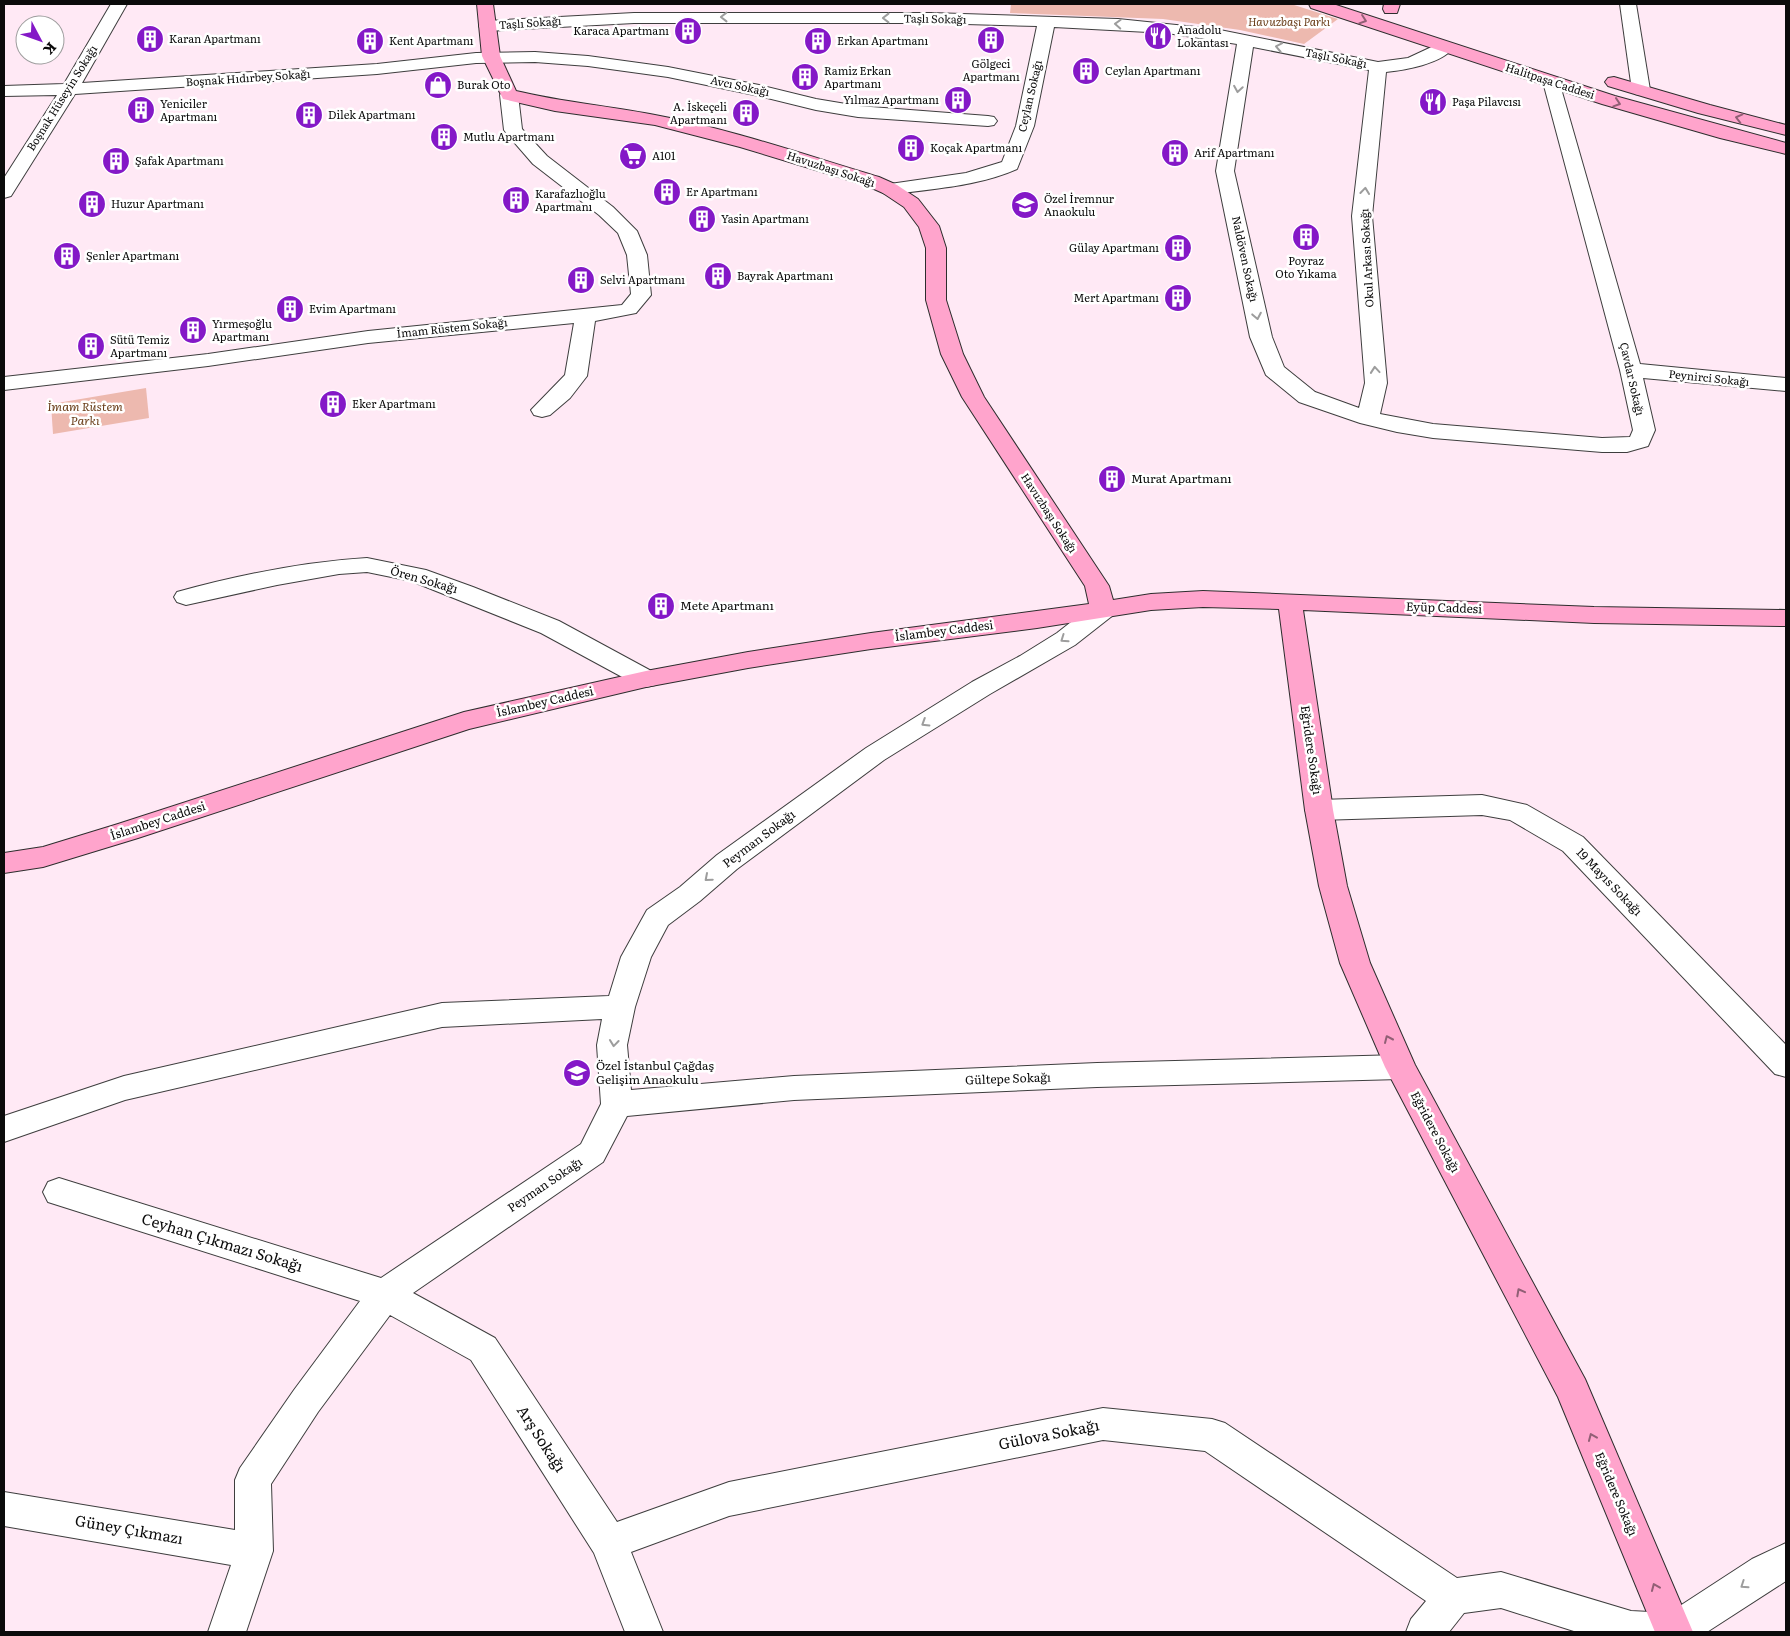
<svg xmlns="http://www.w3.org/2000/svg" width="1790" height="1636" viewBox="0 0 1790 1636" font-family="Literata,serif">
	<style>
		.green { fill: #edb9af }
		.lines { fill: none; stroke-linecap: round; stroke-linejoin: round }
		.street-casing { stroke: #3e3e3e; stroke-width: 2 }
		.secondary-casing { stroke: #2d2d2d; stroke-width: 2 }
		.street { fill: #fff; fill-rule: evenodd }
		.secondary { fill: #ffa4cc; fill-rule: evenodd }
		.oneway { stroke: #9d9d9d }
		.oneway2 { stroke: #915f75 }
		.labels { text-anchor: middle; stroke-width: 5; stroke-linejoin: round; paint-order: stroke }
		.far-street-label { font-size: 11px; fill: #0b0b0b; stroke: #fff }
		.far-park-label { font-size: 11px; font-style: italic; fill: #683c17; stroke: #fff }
		.far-poi-label { font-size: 11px; fill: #0b0b0b; stroke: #fff; text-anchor: start }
		.park-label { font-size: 12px; font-style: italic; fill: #683c17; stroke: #fff }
		.poi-label { font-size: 12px; fill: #0b0b0b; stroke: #fff; text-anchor: start }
		.street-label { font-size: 12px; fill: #0b0b0b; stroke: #fff }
		.near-street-label { font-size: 15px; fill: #0b0b0b; stroke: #fff }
	</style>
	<rect width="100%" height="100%" fill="#ffe9f5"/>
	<!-- green -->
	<g class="green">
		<polygon points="1011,4 1291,4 1338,19 1304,44 1240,30 1163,19 1010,13"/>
		<polygon points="146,388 149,418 53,434 51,404"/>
	</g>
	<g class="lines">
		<!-- street casing -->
		<g class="street-casing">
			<g id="street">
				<polygon points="111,4 127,4 82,83 377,64 476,53 535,52 588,56 668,67 759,85 816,99 858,106 988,116 994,117 997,121 994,125 988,126 858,117 816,110 759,96 668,77 588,66 535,62 476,63 377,74 75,94 11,196 4,198 4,178 57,95 4,96 4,86 64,84"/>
				<polygon points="1620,4 1636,4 1650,90 1647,94 1641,95 1635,94 1632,90"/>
				<path d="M634,13H931L1118,19L1215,29L1378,62L1408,58L1438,44L1444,43L1450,44L1453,48C1441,64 1405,70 1386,72L1372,216L1387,383L1380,414L1433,424L1602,438L1630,437L1633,430L1620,370L1543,82L1546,78L1552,77L1558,78L1640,364L1786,378V391L1643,378L1655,430L1648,446L1627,452H1602L1433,438L1397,432L1360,423L1299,402L1266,375L1250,337L1216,171L1237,44L1167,33L1054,27L1034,126L1017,169C976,187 933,188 890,195L883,193L880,189L883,185L966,173L1002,162L1016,126L1037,26L931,23H634L487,31L481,30L479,26L481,22L487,21ZM1253,47L1369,70L1352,216L1365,383L1359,408L1315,392L1284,367L1272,337L1234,171Z"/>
				<polygon points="509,90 515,91 518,95 522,129 547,156 613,207 637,231 647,255 651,295 636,313 595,321 587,376 570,398 550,415 542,417 534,415 531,410 565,375 574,323 368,343 208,366 4,390 4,377 208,354 368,331 622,305 631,294 627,255 618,233 599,215 533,164 507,134 504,130 500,95 503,91"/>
				<path d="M367,558L426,570L473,587L559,621L655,673L659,679L655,685L646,687L637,685L541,633L411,581L367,572L339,574L277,585L186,605L177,602L174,597L177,592C239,575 303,562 367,558Z"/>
				<polygon points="1103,602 1112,604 1115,610 1112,616 1075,645 990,694 884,760 737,869 700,901 668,925 651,957 635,1007 627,1045 631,1090 794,1076 1097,1063 1400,1055 1411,1058 1415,1067 1411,1076 1400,1079 1097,1087 794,1100 627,1116 603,1162 413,1293 495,1338 617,1522 729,1482 1103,1408 1212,1419 1225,1423 1457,1578 1501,1572 1631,1611 1669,1613 1752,1559 1786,1543 1786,1581 1707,1632 1577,1632 1501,1608 1464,1613 1449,1632 1406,1632 1411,1619 1426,1601 1205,1451 1103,1440 729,1516 631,1552 663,1632 625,1632 594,1553 471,1360 390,1315 318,1412 271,1484 273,1551 246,1632 208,1632 231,1565 4,1526 4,1492 235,1530 235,1480 240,1468 294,1390 360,1301 48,1202 43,1192 48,1182 59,1178 381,1278 581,1144 601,1104 597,1045 602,1019 442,1027 125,1100 4,1142 4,1116 124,1076 442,1003 609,996 621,957 647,910 680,887 717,855 866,748 972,682 1020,656 1057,633 1094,604"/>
				<polygon points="1482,795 1527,805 1583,837 1786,1045 1786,1077 1775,1074 1563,851 1510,820 1482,815 1319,820 1309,817 1305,810 1309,803 1319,800"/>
			</g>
		</g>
		<!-- secondary casing -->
		<g class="secondary-casing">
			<g id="secondary">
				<path d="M477,4H493L500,56L516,91C562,102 609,106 655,115C731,129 805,155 879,177L897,185L918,199L939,226L946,248V300L963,354L984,397L1109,586L1113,600L1151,594L1203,591L1594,607L1786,610V626L1594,623L1303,610L1333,810L1347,886L1370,963L1415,1065L1585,1379L1693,1632H1655L1558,1397L1385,1067L1340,963L1319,886L1305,810L1279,609L1203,607L1151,610L1037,628L871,649L748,668L646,687L469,729L138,838L43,867L4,873V853L43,847L118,824L464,712L646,671L748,652L871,633L1089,604L1085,586L962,397L941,354L926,300V248L919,227L904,207L883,193L865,185L740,147L655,125L555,111L503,99L482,56Z"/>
				<polygon points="1309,4 1333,4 1615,96 1786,143 1786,154 1720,138 1602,104 1311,8"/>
				<polygon points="1384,4 1400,4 1397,13 1385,13 1383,9"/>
				<polygon points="1614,77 1710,105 1786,125 1786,135 1698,113 1608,86 1605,82 1608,78"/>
			</g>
		</g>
		<!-- street -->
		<use href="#street" class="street"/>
		<!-- secondary -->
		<use href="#secondary" class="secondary"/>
	</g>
	<!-- one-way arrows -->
	<defs><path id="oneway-chevron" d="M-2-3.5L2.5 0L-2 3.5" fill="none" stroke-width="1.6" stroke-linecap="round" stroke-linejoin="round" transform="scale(1.25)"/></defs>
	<g class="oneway">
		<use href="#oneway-chevron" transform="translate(724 17) rotate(180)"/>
		<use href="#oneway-chevron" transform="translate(886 18) rotate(-180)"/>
		<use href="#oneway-chevron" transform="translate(1118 24) rotate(-177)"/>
		<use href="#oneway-chevron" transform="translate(1279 47) rotate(-169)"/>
		<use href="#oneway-chevron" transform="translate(1238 89) rotate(99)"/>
		<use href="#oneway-chevron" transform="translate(1365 191) rotate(-84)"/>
		<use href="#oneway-chevron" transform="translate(1257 316) rotate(79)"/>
		<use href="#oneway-chevron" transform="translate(1375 370) rotate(-95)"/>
		<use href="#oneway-chevron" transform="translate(1064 639) rotate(145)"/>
		<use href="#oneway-chevron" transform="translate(925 723) rotate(148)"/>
		<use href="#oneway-chevron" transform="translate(708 878) rotate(139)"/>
		<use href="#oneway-chevron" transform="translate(614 1043) rotate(96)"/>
		<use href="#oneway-chevron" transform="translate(1744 1585) rotate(146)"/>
	</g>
	<g class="oneway2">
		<use href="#oneway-chevron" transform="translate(1363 20) rotate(19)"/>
		<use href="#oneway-chevron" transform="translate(1617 103) rotate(18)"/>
		<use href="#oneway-chevron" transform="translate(1739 118) rotate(-166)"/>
		<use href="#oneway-chevron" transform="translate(1388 1039) rotate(-114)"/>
		<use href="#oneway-chevron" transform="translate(1520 1292) rotate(-118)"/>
		<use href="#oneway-chevron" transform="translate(1592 1437) rotate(-113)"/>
		<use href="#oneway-chevron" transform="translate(1655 1587) rotate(-113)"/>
	</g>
	<!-- icons -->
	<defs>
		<g id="building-disc" transform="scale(1.4375)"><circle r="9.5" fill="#8418c7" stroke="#fff"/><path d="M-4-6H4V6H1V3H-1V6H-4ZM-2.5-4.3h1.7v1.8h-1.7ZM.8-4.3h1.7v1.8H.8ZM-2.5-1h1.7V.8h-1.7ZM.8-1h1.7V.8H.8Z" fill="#fff"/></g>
		<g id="restaurant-disc" transform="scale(1.4375)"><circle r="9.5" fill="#8418c7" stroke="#fff"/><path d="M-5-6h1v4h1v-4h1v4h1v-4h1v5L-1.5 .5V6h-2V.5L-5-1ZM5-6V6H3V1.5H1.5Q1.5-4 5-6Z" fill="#fff"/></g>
		<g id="shop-disc" transform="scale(1.4375)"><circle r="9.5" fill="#8418c7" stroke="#fff"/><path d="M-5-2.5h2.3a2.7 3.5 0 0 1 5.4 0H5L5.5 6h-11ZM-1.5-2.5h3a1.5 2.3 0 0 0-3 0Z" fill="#fff"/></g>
		<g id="supermarket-disc" transform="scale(1.4375)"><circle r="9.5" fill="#8418c7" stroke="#fff"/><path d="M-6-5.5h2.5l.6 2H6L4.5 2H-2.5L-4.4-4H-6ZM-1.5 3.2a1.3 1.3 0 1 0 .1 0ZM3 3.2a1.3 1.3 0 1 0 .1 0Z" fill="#fff"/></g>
		<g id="school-disc" transform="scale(1.4375)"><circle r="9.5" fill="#8418c7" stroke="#fff"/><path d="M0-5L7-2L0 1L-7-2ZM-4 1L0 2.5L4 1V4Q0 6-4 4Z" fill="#fff"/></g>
	</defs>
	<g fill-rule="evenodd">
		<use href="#building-disc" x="688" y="31"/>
		<use href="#restaurant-disc" x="1158" y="36"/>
		<use href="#building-disc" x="150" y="39"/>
		<use href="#building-disc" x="991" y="40"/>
		<use href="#building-disc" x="370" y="41"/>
		<use href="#building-disc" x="818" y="41"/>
		<use href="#building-disc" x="1086" y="71"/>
		<use href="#building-disc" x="805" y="77"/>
		<use href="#shop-disc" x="438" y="85"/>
		<use href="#building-disc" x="958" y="100"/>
		<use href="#restaurant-disc" x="1433" y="102"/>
		<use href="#building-disc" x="141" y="110"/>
		<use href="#building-disc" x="746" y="113"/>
		<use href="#building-disc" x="309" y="115"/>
		<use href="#building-disc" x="444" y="137"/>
		<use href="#building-disc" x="911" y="148"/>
		<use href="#building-disc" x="1175" y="153"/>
		<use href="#supermarket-disc" x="633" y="156"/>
		<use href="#building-disc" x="116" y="161"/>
		<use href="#building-disc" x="667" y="192"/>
		<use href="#building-disc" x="516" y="200"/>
		<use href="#building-disc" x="92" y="204"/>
		<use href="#school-disc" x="1025" y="205"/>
		<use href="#building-disc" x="702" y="219"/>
		<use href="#building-disc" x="1306" y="237"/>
		<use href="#building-disc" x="1178" y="248"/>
		<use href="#building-disc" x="67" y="256"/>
		<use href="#building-disc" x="718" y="276"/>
		<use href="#building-disc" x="581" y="280"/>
		<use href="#building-disc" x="1178" y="298"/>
		<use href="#building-disc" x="290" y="309"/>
		<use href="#building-disc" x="193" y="330"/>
		<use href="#building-disc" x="91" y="346"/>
		<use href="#building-disc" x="333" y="404"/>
		<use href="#building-disc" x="1112" y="479"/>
		<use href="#building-disc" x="661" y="606"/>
		<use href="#school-disc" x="577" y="1073"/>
	</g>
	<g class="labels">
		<!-- far-street labels -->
		<g class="far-street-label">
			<text transform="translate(935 19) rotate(1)" y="4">Taşlı Sokağı</text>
			<text transform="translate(530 23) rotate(-4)" y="4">Taşlı Sokağı</text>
			<text transform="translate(1336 58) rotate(11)" y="4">Taşlı Sokağı</text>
			<text transform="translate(248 78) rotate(-4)" y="4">Boşnak Hıdırbey Sokağı</text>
			<text transform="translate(1550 81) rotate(18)" y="4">Halitpaşa Caddesi</text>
			<text transform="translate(740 86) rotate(12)" y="4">Avcı Sokağı</text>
			<text transform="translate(1030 96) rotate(-77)" y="4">Ceylan Sokağı</text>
			<text transform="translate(62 98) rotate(-58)" y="4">Boşnak Hüseyin Sokağı</text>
			<text transform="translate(831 169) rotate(18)" y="4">Havuzbaşı Sokağı</text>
			<text transform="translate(1367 258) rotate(-93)" y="4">Okul Arkası Sokağı</text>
			<text transform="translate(1245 259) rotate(78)" y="4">Naldöven Sokağı</text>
			<text transform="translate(452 328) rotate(-6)" y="4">İmam Rüstem Sokağı</text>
			<text transform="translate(1709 378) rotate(6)" y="4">Peynirci Sokağı</text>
			<text transform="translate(1632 379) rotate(77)" y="4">Çavdar Sokağı</text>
			<text transform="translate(1049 513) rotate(57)" y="4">Havuzbaşı Sokağı</text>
		</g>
		<!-- far-park labels -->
		<g class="far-park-label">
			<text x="1289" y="26">Havuzbaşı Parkı</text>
		</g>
		<!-- far-poi labels -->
		<g class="far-poi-label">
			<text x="1177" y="34">Anadolu<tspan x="1177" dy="13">Lokantası</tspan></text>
			<text x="669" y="35" text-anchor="end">Karaca Apartmanı</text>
			<text x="169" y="43">Karan Apartmanı</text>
			<text x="389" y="45">Kent Apartmanı</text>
			<text x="837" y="45">Erkan Apartmanı</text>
			<text x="991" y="68" text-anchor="middle">Gölgeci<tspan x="991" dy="13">Apartmanı</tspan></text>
			<text x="824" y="75">Ramiz Erkan<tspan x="824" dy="13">Apartmanı</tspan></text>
			<text x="1105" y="75">Ceylan Apartmanı</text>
			<text x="457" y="89">Burak Oto</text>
			<text x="939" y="104" text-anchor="end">Yılmaz Apartmanı</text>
			<text x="1452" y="106">Paşa Pilavcısı</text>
			<text x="160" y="108">Yeniciler<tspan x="160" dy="13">Apartmanı</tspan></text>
			<text x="727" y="111" text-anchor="end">A. İskeçeli<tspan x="727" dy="13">Apartmanı</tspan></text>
			<text x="328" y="119">Dilek Apartmanı</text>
			<text x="463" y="141">Mutlu Apartmanı</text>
			<text x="930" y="152">Koçak Apartmanı</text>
			<text x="1194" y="157">Arif Apartmanı</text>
			<text x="652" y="160">A101</text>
			<text x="135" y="165">Şafak Apartmanı</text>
			<text x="686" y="196">Er Apartmanı</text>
			<text x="535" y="198">Karafazlıoğlu<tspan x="535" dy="13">Apartmanı</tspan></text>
			<text x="1044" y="203">Özel İremnur<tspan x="1044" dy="13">Anaokulu</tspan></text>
			<text x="111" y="208">Huzur Apartmanı</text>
			<text x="721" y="223">Yasin Apartmanı</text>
			<text x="1159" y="252" text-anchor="end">Gülay Apartmanı</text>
			<text x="86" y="260">Şenler Apartmanı</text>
			<text x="1306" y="265" text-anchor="middle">Poyraz<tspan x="1306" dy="13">Oto Yıkama</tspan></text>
			<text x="737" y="280">Bayrak Apartmanı</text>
			<text x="600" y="284">Selvi Apartmanı</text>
			<text x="1159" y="302" text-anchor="end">Mert Apartmanı</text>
			<text x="309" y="313">Evim Apartmanı</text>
			<text x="212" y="328">Yırmeşoğlu<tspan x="212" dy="13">Apartmanı</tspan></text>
			<text x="110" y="344">Sütü Temiz<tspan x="110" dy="13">Apartmanı</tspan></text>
			<text x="352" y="408">Eker Apartmanı</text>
		</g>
		<!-- park labels -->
		<g class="park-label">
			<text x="85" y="411">İmam Rüstem<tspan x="85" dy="14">Parkı</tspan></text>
		</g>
		<!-- poi labels -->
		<g class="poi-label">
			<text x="1131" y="483">Murat Apartmanı</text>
			<text x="680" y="610">Mete Apartmanı</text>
			<text x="596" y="1070">Özel İstanbul Çağdaş<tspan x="596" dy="14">Gelişim Anaokulu</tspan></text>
		</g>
		<!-- street labels -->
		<g class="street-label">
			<text transform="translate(424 580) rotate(16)" y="4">Ören Sokağı</text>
			<text transform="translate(1444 608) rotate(2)" y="4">Eyüp Caddesi</text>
			<text transform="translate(944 631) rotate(-7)" y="4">İslambey Caddesi</text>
			<text transform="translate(545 702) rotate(-13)" y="4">İslambey Caddesi</text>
			<text transform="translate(1311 750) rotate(82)" y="4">Eğridere Sokağı</text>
			<text transform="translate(158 821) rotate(-18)" y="4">İslambey Caddesi</text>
			<text transform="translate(759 839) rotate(-37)" y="4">Peyman Sokağı</text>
			<text transform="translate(1609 882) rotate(46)" y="4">19 Mayıs Sokağı</text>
			<text transform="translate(1008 1079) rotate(-2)" y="4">Gültepe Sokağı</text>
			<text transform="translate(1435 1132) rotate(62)" y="4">Eğridere Sokağı</text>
			<text transform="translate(545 1185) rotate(-34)" y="4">Peyman Sokağı</text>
			<text transform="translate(1616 1494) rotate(67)" y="4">Eğridere Sokağı</text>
		</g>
		<!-- near-street labels -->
		<g class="near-street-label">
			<text transform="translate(222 1243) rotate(17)" y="5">Ceyhan Çıkmazı Sokağı</text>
			<text transform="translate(1049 1435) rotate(-11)" y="5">Gülova Sokağı</text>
			<text transform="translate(541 1439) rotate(57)" y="5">Arş Sokağı</text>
			<text transform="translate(129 1530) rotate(10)" y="5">Güney Çıkmazı</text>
		</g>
	</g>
	<!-- border -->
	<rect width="1790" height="1636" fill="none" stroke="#0b0b0b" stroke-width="10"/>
	<!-- north arrow -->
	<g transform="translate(40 40) rotate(131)"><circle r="24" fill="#ffffff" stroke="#9d9d9d"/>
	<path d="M0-4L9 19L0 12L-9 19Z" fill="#8418c7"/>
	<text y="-8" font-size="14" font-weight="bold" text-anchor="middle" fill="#0b0b0b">K</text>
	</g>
</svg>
